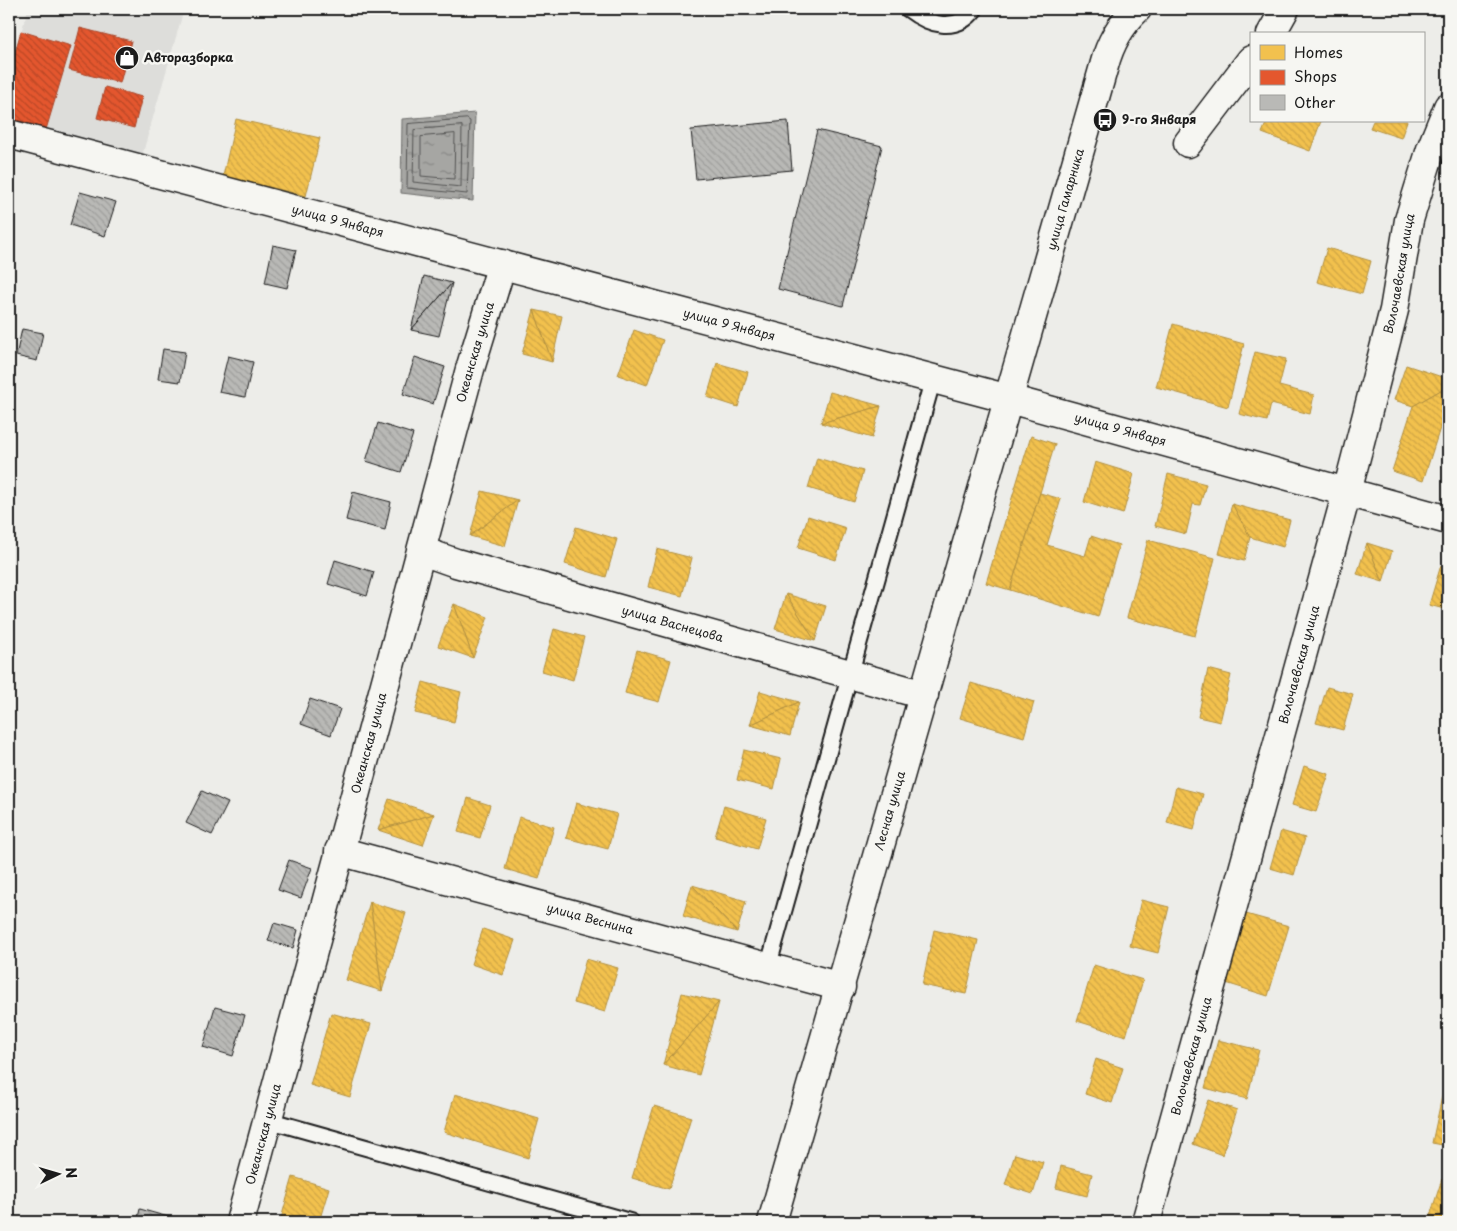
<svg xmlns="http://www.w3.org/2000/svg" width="1457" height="1231" viewBox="0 0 1457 1231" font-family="'Playpen Sans',sans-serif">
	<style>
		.built { fill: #ddddda }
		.water { fill: url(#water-ripples); stroke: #6f6f6d }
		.homes { fill: url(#homes-back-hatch); stroke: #b2903f }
		.shops { fill: url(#shops-back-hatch); stroke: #a84529 }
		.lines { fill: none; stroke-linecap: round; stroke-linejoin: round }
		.shore { stroke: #535352; stroke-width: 1 }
		.building { fill: url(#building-back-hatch); stroke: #1c1c1c }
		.service-casing { stroke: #1c1c1c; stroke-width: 19 }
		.minor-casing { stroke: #1c1c1c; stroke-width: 31 }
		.tertiary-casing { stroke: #1c1c1c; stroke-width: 31 }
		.service { stroke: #f6f6f2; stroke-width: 15 }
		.minor { stroke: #f6f6f2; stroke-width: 28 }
		.tertiary { stroke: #f6f6f2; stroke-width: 28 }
		.labels { text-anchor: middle; stroke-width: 5; stroke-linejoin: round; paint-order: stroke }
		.poi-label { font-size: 12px; font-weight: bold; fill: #1c1c1c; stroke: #f6f6f2; text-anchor: start }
		.street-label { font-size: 12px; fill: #1c1c1c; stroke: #f6f6f2 }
	</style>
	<defs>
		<pattern id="water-ripples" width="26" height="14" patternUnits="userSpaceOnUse" patternTransform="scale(1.25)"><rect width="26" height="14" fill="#a6a6a3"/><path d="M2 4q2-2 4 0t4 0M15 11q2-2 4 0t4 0" fill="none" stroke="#868684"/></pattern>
		<pattern id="homes-back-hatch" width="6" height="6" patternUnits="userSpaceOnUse" patternTransform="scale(1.25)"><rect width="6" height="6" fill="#f2c14e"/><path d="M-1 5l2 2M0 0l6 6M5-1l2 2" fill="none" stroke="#cfa544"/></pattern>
		<pattern id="shops-back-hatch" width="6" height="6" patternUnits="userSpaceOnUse" patternTransform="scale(1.25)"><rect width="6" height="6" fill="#e4572e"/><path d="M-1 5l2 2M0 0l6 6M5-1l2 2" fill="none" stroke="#b84726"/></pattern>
		<pattern id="building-back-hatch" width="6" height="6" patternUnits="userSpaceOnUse" patternTransform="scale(1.25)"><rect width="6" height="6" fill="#b9b9b6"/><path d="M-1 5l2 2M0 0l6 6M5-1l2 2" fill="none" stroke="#9e9e9c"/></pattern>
	</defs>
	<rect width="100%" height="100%" fill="#edede9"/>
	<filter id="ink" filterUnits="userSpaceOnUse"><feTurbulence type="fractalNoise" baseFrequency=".02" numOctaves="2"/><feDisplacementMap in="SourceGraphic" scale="10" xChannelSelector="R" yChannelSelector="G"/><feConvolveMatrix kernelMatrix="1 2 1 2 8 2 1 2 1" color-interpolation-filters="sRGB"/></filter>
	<g filter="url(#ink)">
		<!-- built -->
		<polygon class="built" points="28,9 184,9 142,156 9,122 9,73"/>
		<!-- water -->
		<polygon class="water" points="475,113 473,201 401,193 402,119"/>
		<!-- homes -->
		<g class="homes">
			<polygon points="236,119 320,138 306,196 223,176"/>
			<polygon points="1267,121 1321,121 1310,151 1262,133"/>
			<polygon points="1373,121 1407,121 1401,138 1370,128"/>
			<polygon points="1327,248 1371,261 1362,294 1317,282"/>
			<polygon points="534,310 562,316 552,362"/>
			<polygon points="534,310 552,362 522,354"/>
			<polygon points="1173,324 1244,344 1228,407 1156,387"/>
			<polygon points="1448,329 1448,347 1443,345"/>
			<polygon points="634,330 663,340 647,385 618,375"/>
			<polygon points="1255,352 1286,359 1279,386 1314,395 1310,414 1271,404 1267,421 1239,414"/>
			<polygon points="717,363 748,372 738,407 707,397"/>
			<polygon points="1406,365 1448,379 1448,386 1413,406 1394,400"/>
			<polygon points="1448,386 1448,403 1423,481 1392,471 1413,406"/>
			<polygon points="830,392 881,406 821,423"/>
			<polygon points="881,406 872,438 821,423"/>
			<polygon points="1031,436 1055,444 1010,590 986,583"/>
			<polygon points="817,458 863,471 854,502 808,488"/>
			<polygon points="1095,462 1134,474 1123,514 1084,502"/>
			<polygon points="1168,474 1206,484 1200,505 1193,504 1186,534 1155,526"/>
			<polygon points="482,491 518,500 470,536"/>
			<polygon points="1040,493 1061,499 1047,545 1085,556 1091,536 1119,545 1098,617 1010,590"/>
			<polygon points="518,500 505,546 470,536"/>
			<polygon points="1232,504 1290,520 1283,547 1250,537"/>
			<polygon points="1232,504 1250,537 1244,561 1219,554"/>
			<polygon points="808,516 846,528 836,560 798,548"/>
			<polygon points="576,527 617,539 606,577 565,564"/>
			<polygon points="1148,540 1215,558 1195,636 1127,618"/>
			<polygon points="1367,543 1383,582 1357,574"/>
			<polygon points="1367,543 1392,551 1383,582"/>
			<polygon points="657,549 692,558 682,596 648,587"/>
			<polygon points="1441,565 1448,567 1448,610 1429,605"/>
			<polygon points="786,594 826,606 815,641"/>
			<polygon points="786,594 815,641 775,629"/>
			<polygon points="454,604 488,617 473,658"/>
			<polygon points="454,604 473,658 438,646"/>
			<polygon points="554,629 584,637 573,680 542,671"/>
			<polygon points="637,650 671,660 659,702 625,693"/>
			<polygon points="1208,669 1231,675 1220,722 1198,717"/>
			<polygon points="423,682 461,692 454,722 415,713"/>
			<polygon points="971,683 1034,702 1024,737 960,718"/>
			<polygon points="1327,687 1353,694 1343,730 1316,723"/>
			<polygon points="760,691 799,702 750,725"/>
			<polygon points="799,702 790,736 750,725"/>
			<polygon points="744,750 781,759 774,789 737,780"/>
			<polygon points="1304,766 1329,774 1316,812 1292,805"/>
			<polygon points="1176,787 1203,794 1194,830 1167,823"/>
			<polygon points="468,798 490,805 480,838 458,832"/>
			<polygon points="389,799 434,814 378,830"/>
			<polygon points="576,803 617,814 608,849 566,838"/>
			<polygon points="724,806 766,818 757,849 715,837"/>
			<polygon points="434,814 423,845 378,830"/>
			<polygon points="519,817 554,827 539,879 505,869"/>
			<polygon points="1281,831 1305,838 1294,875 1270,868"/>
			<polygon points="692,885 737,932 683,916"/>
			<polygon points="692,885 746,901 737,932"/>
			<polygon points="1141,900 1169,907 1158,953 1130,946"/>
			<polygon points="370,902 406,913 382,991"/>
			<polygon points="370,902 382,991 346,980"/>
			<polygon points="1246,914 1289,926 1268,996 1226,983"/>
			<polygon points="483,929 515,940 503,975 471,964"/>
			<polygon points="934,930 978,940 966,994 922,985"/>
			<polygon points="586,959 618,968 605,1012 574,1003"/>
			<polygon points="1094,965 1143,980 1126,1036 1077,1021"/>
			<polygon points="682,993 719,1002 663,1065"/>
			<polygon points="719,1002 699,1075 663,1065"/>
			<polygon points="331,1013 371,1024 350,1097 310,1085"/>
			<polygon points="1218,1040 1259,1050 1247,1099 1205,1088"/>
			<polygon points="1096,1059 1123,1068 1112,1103 1085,1094"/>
			<polygon points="1444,1087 1448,1088 1448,1146 1432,1143"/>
			<polygon points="455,1094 539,1119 528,1158 444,1132"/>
			<polygon points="1208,1100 1237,1110 1222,1155 1193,1144"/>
			<polygon points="654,1106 691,1117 669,1189 632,1178"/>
			<polygon points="1015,1154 1043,1162 1033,1194 1005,1185"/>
			<polygon points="1061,1166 1092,1174 1087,1196 1056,1188"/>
			<polygon points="293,1177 329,1188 319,1222 280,1222"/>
			<polygon points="1442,1179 1448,1181 1448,1222 1428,1222"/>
		</g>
		<!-- shops -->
		<g class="shops">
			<polygon points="80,28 131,41 120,83 69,70"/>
			<polygon points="21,31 71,46 45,133 9,122 9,73"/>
			<polygon points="105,87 142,97 134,128 97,118"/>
		</g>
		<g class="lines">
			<!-- shore -->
			<g class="shore">
				<polygon points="467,119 470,121 467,194 407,188 408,124"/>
				<polygon points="462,126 461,187 413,182 414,130"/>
				<polygon points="455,134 454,179 421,176 421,137"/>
			</g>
		</g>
		<!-- building -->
		<g class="building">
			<polygon points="788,121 792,170 696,179 691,130"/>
			<polygon points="817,130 882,146 843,306 778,289"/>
			<polygon points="80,192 116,202 105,236 70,225"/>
			<polygon points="273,245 296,250 287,288 265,283"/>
			<polygon points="424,276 452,283 411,330"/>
			<polygon points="452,283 439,336 411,330"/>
			<polygon points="22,329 43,333 37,361 16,356"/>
			<polygon points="163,349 185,352 180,382 158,379"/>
			<polygon points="228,356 253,362 245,397 219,392"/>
			<polygon points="415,357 445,367 433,404 403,394"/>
			<polygon points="378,423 413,434 401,472 366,461"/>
			<polygon points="353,492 391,502 385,530 346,520"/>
			<polygon points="335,560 374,572 367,596 328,584"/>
			<polygon points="310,699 340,709 331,735 301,724"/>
			<polygon points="202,791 228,803 212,835 186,823"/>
			<polygon points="289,860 312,868 301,898 278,890"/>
			<polygon points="274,923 298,930 293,948 268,941"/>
			<polygon points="215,1007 245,1015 233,1056 203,1047"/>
			<polygon points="140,1209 179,1220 178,1222 137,1222"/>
		</g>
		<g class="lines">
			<!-- service casing -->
			<g class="service-casing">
				<g id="service">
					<path d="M908,9C929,25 956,34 975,9"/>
					<polyline points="768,967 933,379"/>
					<polyline points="268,1120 631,1222"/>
				</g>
			</g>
			<!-- minor casing -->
			<g class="minor-casing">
				<g id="minor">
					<polyline points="1271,34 1285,9"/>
					<path id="s1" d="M9,134L1009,399L1448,520"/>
					<polyline points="1188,143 1251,60"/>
					<path id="s2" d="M422,551L456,563L924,695"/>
					<path id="s3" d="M339,851L841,987"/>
					<path id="s4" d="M240,1222L470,369L502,264"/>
					<path id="s5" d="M1146,1222L1347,492L1394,310L1409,220L1431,149L1448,107"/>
				</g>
			</g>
			<!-- tertiary casing -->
			<g class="tertiary-casing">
				<g id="tertiary">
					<path id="s6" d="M772,1222L1104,66C1110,43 1120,25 1137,9"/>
				</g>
			</g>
			<!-- service -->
			<use href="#service" class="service"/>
			<!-- minor -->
			<use href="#minor" class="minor"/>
			<!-- tertiary -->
			<use href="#tertiary" class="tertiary"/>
		</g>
	</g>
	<!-- icons -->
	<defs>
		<g id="shop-disc" transform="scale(1.25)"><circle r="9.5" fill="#1c1c1c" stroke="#f6f6f2"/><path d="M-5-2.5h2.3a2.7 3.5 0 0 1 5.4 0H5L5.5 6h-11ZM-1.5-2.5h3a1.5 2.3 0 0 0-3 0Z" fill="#fff"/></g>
		<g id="bus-disc" transform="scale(1.25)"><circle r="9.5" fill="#1c1c1c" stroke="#f6f6f2"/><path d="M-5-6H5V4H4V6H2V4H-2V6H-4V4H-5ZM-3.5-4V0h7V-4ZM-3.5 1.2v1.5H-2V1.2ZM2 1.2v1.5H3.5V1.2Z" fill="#fff"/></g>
	</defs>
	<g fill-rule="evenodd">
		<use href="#shop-disc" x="127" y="58"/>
		<use href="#bus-disc" x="1105" y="120"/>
	</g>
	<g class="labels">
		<!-- poi labels -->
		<g class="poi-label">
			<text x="144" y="62">Авторазборка</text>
			<text x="1122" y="124">9-го Января</text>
		</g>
		<!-- street labels -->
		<g class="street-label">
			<text dy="4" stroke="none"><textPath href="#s6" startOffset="1064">улица Гамарника</textPath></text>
			<text dy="4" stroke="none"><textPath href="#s1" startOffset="340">улица 9 Января</textPath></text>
			<text dy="4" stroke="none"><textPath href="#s5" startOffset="982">Волочаевская улица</textPath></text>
			<text dy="4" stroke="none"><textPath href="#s1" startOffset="745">улица 9 Января</textPath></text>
			<text dy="4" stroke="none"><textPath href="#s4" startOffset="901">Океанская улица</textPath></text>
			<text dy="4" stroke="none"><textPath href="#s1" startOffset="1150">улица 9 Января</textPath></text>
			<text dy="4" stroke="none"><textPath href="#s2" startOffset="261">улица Васнецова</textPath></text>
			<text dy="4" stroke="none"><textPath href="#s5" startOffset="578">Волочаевская улица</textPath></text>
			<text dy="4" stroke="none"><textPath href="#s4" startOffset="496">Океанская улица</textPath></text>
			<text dy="4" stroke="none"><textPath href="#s6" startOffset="428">Лесная улица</textPath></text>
			<text dy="4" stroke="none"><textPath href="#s3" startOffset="260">улица Веснина</textPath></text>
			<text dy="4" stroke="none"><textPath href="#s5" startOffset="172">Волочаевская улица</textPath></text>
			<text dy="4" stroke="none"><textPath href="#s4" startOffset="91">Океанская улица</textPath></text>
		</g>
	</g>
	<!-- margin -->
	<rect width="1457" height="1231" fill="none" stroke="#f6f6f2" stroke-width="30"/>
	<rect x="15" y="15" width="1427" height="1201" fill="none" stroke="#1c1c1c" stroke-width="2" filter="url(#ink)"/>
	<!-- legend -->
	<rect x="1250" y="32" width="175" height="90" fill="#f6f6f2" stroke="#9f9f9c"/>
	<rect x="1260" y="45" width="25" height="15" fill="#f2c14e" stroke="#9f9f9c"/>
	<text x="1294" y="58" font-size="15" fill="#1c1c1c">Homes</text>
	<rect x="1260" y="70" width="25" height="15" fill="#e4572e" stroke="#9f9f9c"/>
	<text x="1294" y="82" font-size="15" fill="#1c1c1c">Shops</text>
	<rect x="1260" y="95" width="25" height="15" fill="#b9b9b6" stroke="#9f9f9c"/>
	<text x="1294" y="108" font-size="15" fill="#1c1c1c">Other</text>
	<!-- north arrow -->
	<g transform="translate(58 1174) rotate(85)" stroke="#f6f6f2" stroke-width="4" paint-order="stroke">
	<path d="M0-4L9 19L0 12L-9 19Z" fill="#1c1c1c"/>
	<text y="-8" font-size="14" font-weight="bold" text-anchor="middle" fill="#1c1c1c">N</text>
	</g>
</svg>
